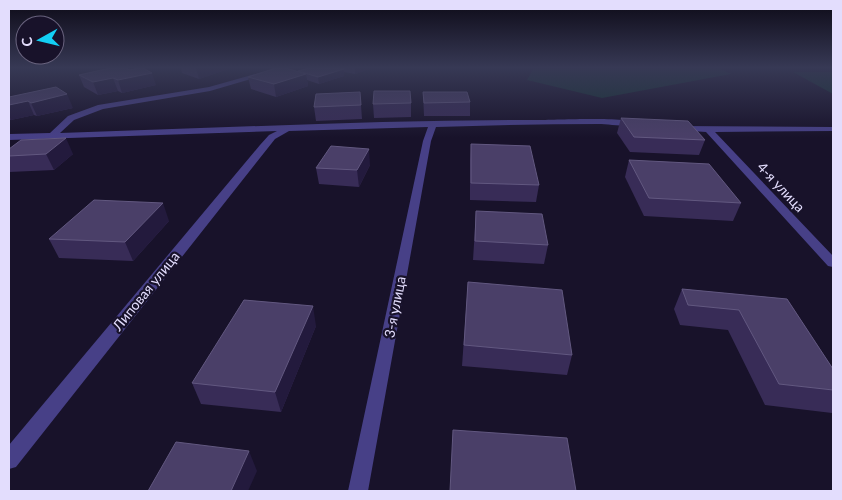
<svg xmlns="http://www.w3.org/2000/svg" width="842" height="500" viewBox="0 0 842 500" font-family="Lato,sans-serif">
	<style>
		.green { fill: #163334 }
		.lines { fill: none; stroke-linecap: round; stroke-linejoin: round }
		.street { fill: #474087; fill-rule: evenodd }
		.wall { fill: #382c57 }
		.shaded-wall { fill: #231a3d }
		.building { fill: #4a3f68; stroke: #625880 }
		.labels { text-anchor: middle; stroke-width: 4.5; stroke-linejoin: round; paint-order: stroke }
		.street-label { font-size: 14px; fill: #e3ddfd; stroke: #18122a }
	</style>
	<rect width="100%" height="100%" fill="#18122a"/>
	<!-- green -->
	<g class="green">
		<polygon points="533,69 719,68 731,74 602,98 527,80"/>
		<polygon points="793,72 833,72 833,94"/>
	</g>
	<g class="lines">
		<!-- street -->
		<g class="street">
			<path d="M277,68H289L210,91L103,109L74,120L60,133C220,128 380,120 539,120C557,120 629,116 640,124C634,128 608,124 599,124C544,124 490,125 436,127L431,141L368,491H348L423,141L428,127L289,131L275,139L16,467L9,469V445L260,145L269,135L277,131L9,140V134L50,133L68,116L98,105L209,87Z"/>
			<polygon points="675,126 833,127 833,131 715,132 833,256 833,267 828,266 706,132 678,130 674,128"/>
		</g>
	</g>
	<!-- wall -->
	<g class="wall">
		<polygon points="110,68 156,85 122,93 118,91 98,95 84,87 79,75"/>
		<polygon points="181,68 228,68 228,69 199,79 182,73"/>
		<polygon points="309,68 372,68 355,74 344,72 344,76 319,84 307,80 308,86 276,97 251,89 248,77 298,72"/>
		<polygon points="360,92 362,119 316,121 314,107"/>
		<polygon points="423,92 470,102 470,116 424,116"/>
		<polygon points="9,97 73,108 37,116 34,115 11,120 9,119"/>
		<polygon points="411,103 411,117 374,118 373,104"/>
		<polygon points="621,118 705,140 699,155 630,152 617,133"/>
		<polygon points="471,144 539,185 536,202 470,200 470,160"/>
		<polygon points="9,149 73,154 54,170 9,172"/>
		<polygon points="629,160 741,203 733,221 644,216 625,177"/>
		<polygon points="370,165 359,187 319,184 316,168"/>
		<polygon points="476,211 548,245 544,264 473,260"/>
		<polygon points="169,221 133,261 59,258 49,239"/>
		<polygon points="468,282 572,355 567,375 462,366"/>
		<polygon points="682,289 787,299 833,369 833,412 832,413 765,405 728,330 680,325 674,309"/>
		<polygon points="316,326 281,412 201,404 192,383"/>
	</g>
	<!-- shaded-wall -->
	<g class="shaded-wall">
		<polygon points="196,68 228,68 228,69 199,79"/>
		<polygon points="355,68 372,68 355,74"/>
		<polygon points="344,69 344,76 319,84 318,77"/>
		<polygon points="152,73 156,85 122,93 118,80"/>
		<polygon points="306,74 308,86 276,97 274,84"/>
		<polygon points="113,78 118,91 98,95 93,82"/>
		<polygon points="67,94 73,108 37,116 31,103"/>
		<polygon points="28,101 34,115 11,120 9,116 9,105"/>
		<polygon points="66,138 73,154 54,170 46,154"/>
		<polygon points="369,149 370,165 359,187 357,170"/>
		<polygon points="163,203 169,221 133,261 125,242"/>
		<polygon points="313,306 316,326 281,412 275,392"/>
		<polygon points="249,451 257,471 248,491 231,491"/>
	</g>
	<!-- building -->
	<g class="building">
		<polygon points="110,68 126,68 130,70 139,68 143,68 152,73 118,80 113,78 93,82 79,75"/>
		<polygon points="276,68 286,68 306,74 274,84 248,77"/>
		<polygon points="309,68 340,68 344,69 318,77 298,71"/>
		<polygon points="56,87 67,94 31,103 28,101 9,105 9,97"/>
		<polygon points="374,91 410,91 411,103 373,104"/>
		<polygon points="360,92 361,105 314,107 316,94"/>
		<polygon points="423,92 467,92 470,102 424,103"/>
		<polygon points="621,118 688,121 705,140 634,137"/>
		<polygon points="66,138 46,154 9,156 9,149 21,140"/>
		<polygon points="471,144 530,146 539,185 471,183"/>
		<polygon points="331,146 369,149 357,170 316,168"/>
		<polygon points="629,160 709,164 741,203 649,198"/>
		<polygon points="94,200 163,203 125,242 49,239"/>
		<polygon points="476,211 542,214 548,245 475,241"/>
		<polygon points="468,282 562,290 572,355 464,345"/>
		<polygon points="682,289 787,299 833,369 833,390 779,384 739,310 688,305"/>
		<polygon points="244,300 313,306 275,392 192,383"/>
		<polygon points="453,430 567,438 576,491 450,491"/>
		<polygon points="176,442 249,451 231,491 148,491"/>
	</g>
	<!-- sky -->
	<linearGradient id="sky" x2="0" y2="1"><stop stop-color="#0d0a17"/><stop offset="0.49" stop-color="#373955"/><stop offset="1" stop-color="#373955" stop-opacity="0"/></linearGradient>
	<rect width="842" height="138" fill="url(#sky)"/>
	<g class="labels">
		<!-- street labels -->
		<g class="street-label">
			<text transform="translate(781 187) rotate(47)" y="5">4-я улица</text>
			<text transform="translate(146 291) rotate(-51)" y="5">Липовая улица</text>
			<text transform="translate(395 307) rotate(-79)" y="5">3-я улица</text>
		</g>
	</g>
	<!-- border -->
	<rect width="842" height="500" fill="none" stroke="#e3ddfd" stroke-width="20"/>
	<!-- north arrow -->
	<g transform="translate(40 40) rotate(262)"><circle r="24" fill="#18122a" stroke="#69637e"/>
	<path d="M0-4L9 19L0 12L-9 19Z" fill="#13cff4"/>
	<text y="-8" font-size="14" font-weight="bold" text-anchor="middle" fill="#e3ddfd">С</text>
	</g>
</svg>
